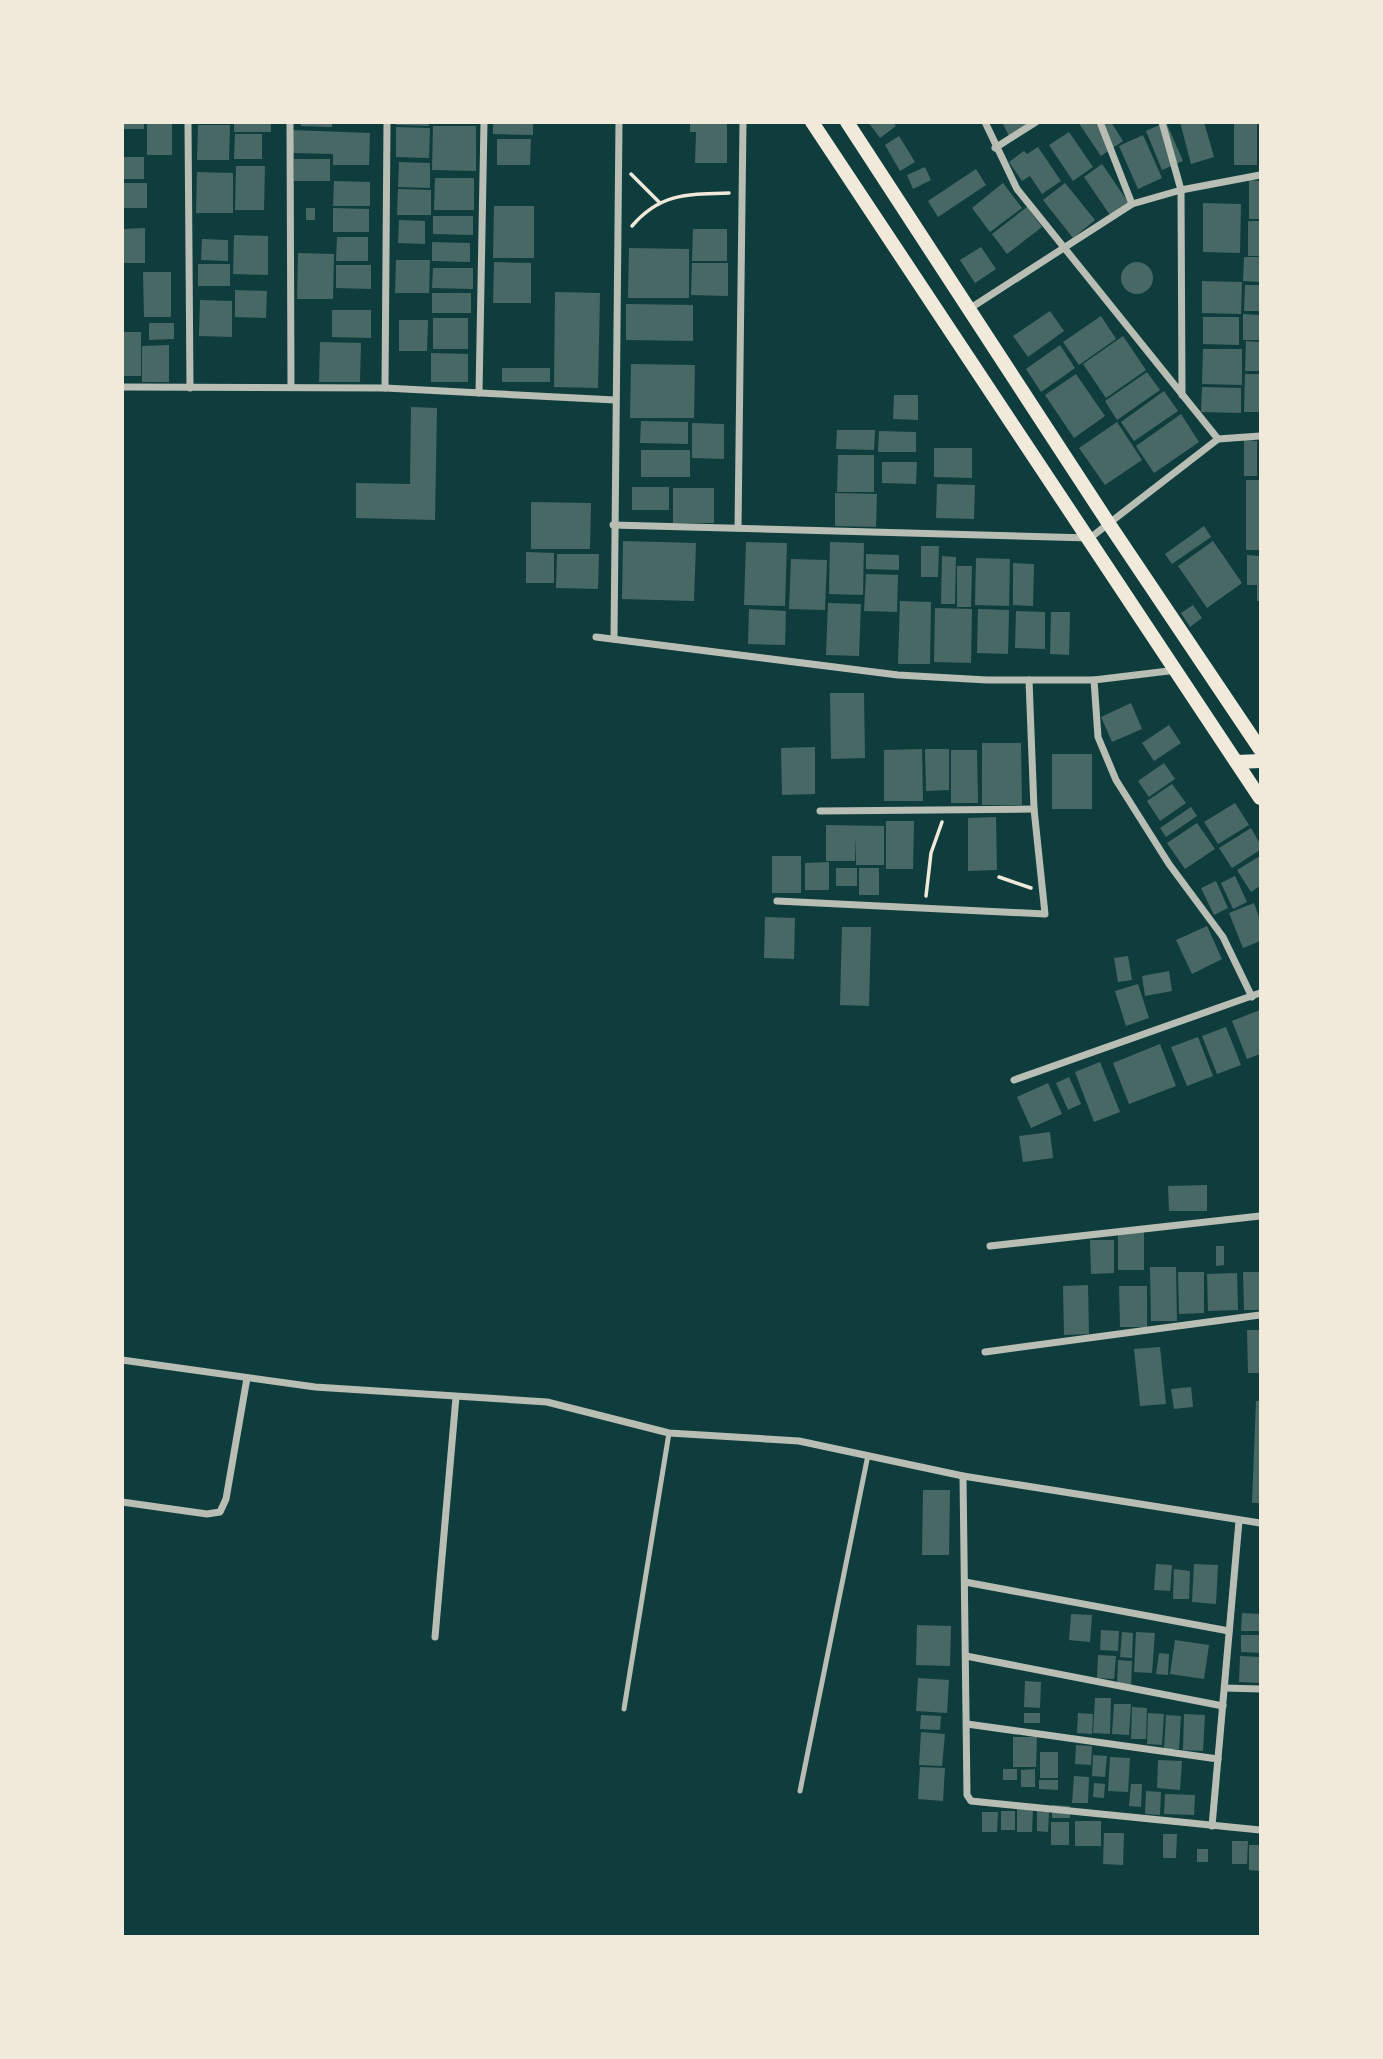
<svg xmlns="http://www.w3.org/2000/svg" width="1383" height="2059" viewBox="0 0 1383 2059" font-family="'Roboto Condensed',sans-serif">
	<style>
		.building { fill: #486865 }
		.lines { fill: none; stroke-linecap: round; stroke-linejoin: round }
		.path { stroke: #f1e9da; stroke-width: 3.5 }
		.service { stroke: #b8beb3; stroke-width: 5 }
		.minor { stroke: #b8beb3; stroke-width: 7 }
		.secondary { stroke: #f1e9da; stroke-width: 14 }
	</style>
	<rect width="100%" height="100%" fill="#0f3d3e"/>
	<!-- building -->
	<g class="building">
		<rect x="122" y="122" width="22" height="7"/>
		<rect x="147" y="122" width="25" height="33"/>
		<rect x="234" y="122" width="37" height="10"/>
		<polygon points="301,122 332,122 332,127 301,126"/>
		<polygon points="396,122 429,122 429,126 396,125"/>
		<polygon points="493,122 533,122 533,135 493,134"/>
		<polygon points="690,122 727,122 727,163 695,163 696,132 690,132"/>
		<polygon points="868,122 893,122 896,126 880,138"/>
		<polygon points="1002,122 1032,122 1009,136"/>
		<polygon points="1078,122 1111,122 1123,141 1101,156"/>
		<polygon points="1166,122 1183,161 1162,170 1146,131"/>
		<polygon points="1180,122 1204,122 1214,157 1191,164"/>
		<rect x="1234" y="122" width="23" height="43"/>
		<polygon points="198,125 230,125 229,160 197,160"/>
		<polygon points="433,126 476,126 476,171 432,170"/>
		<polygon points="396,127 430,128 429,158 396,157"/>
		<polygon points="291,130 370,133 369,165 333,165 333,154 291,153"/>
		<polygon points="1069,132 1093,167 1073,181 1049,145"/>
		<polygon points="235,134 262,134 262,159 234,159"/>
		<polygon points="1143,135 1162,178 1138,189 1119,146"/>
		<polygon points="899,136 915,162 900,171 885,145"/>
		<polygon points="497,139 531,139 530,165 497,165"/>
		<polygon points="1038,147 1061,181 1042,194 1030,176 1022,181 1009,162 1024,151 1027,154"/>
		<rect x="122" y="157" width="22" height="22"/>
		<rect x="294" y="159" width="36" height="22"/>
		<polygon points="399,162 430,163 430,188 398,187"/>
		<polygon points="1102,164 1128,202 1110,215 1084,177"/>
		<polygon points="236,166 265,166 264,210 235,210"/>
		<polygon points="925,167 931,180 913,189 907,175"/>
		<polygon points="976,169 986,185 938,217 928,201"/>
		<polygon points="197,172 233,173 233,213 196,213"/>
		<polygon points="435,178 474,178 474,210 434,210"/>
		<polygon points="1249,180 1260,181 1260,219 1249,219"/>
		<polygon points="334,181 370,182 370,206 333,206"/>
		<rect x="122" y="183" width="25" height="25"/>
		<polygon points="1003,183 1022,208 990,232 972,208"/>
		<polygon points="1065,183 1095,220 1073,238 1043,200"/>
		<polygon points="398,189 431,190 431,215 397,215"/>
		<polygon points="1203,203 1241,204 1240,253 1203,252"/>
		<polygon points="494,206 534,206 534,258 493,258"/>
		<polygon points="1027,207 1042,227 1007,254 992,234"/>
		<rect x="306" y="208" width="9" height="12"/>
		<polygon points="333,208 369,209 369,232 333,232"/>
		<polygon points="433,216 473,216 473,235 433,234"/>
		<polygon points="399,220 425,221 425,244 398,243"/>
		<rect x="1248" y="221" width="12" height="35"/>
		<polygon points="145,228 145,263 122,263 122,229"/>
		<polygon points="693,229 727,229 727,261 692,261"/>
		<polygon points="234,235 268,236 268,275 233,274"/>
		<polygon points="337,237 368,237 368,261 336,261"/>
		<polygon points="202,239 228,240 228,261 201,260"/>
		<polygon points="432,242 470,243 470,262 432,261"/>
		<polygon points="981,247 996,269 975,283 960,260"/>
		<polygon points="629,248 689,249 689,298 628,298"/>
		<polygon points="298,253 334,254 333,299 297,299"/>
		<polygon points="1244,257 1260,257 1260,282 1243,281"/>
		<polygon points="396,260 430,260 429,293 395,293"/>
		<circle cx="1137" cy="278" r="16"/>
		<polygon points="494,262 531,263 531,303 493,303"/>
		<polygon points="692,263 728,263 728,296 691,295"/>
		<rect x="198" y="264" width="32" height="22"/>
		<polygon points="336,265 371,265 371,289 336,288"/>
		<polygon points="433,268 473,268 473,289 432,288"/>
		<polygon points="143,272 171,272 171,317 144,317"/>
		<polygon points="1202,281 1242,282 1241,314 1202,313"/>
		<polygon points="1245,285 1260,285 1260,311 1244,311"/>
		<polygon points="235,290 267,291 266,318 235,317"/>
		<polygon points="555,292 600,293 598,388 554,387"/>
		<rect x="432" y="293" width="39" height="20"/>
		<polygon points="200,300 232,301 232,337 199,336"/>
		<polygon points="626,304 693,305 693,341 626,340"/>
		<polygon points="332,310 371,310 371,338 332,337"/>
		<polygon points="1050,311 1064,331 1028,357 1013,336"/>
		<polygon points="1243,314 1260,315 1260,340 1243,340"/>
		<polygon points="1101,316 1116,339 1079,365 1063,342"/>
		<polygon points="1203,317 1239,317 1239,345 1203,344"/>
		<rect x="433" y="318" width="35" height="31"/>
		<polygon points="399,320 428,320 427,351 399,351"/>
		<polygon points="149,323 174,323 174,339 149,340"/>
		<rect x="122" y="332" width="19" height="44"/>
		<polygon points="1123,336 1146,370 1106,398 1083,364"/>
		<polygon points="1246,341 1260,342 1260,371 1245,371"/>
		<polygon points="320,342 361,343 360,382 319,382"/>
		<polygon points="169,345 169,382 142,382 142,346"/>
		<polygon points="1060,345 1075,368 1041,392 1026,369"/>
		<polygon points="1203,349 1242,349 1242,385 1202,384"/>
		<polygon points="431,353 468,354 468,382 431,382"/>
		<polygon points="631,364 695,365 694,418 630,418"/>
		<rect x="502" y="368" width="48" height="14"/>
		<polygon points="1147,372 1160,390 1117,420 1105,401"/>
		<polygon points="1076,374 1105,416 1074,438 1045,395"/>
		<polygon points="1245,374 1260,374 1260,412 1244,412"/>
		<polygon points="1202,387 1241,388 1241,413 1201,412"/>
		<polygon points="1164,391 1178,411 1134,441 1121,422"/>
		<polygon points="894,395 918,395 918,420 893,419"/>
		<polygon points="411,407 437,408 435,520 356,518 356,483 410,484"/>
		<polygon points="1181,414 1199,442 1154,473 1136,446"/>
		<polygon points="641,421 688,422 688,444 640,443"/>
		<polygon points="1117,422 1142,460 1105,485 1079,448"/>
		<polygon points="692,423 724,424 724,459 692,458"/>
		<polygon points="837,430 875,430 874,450 836,449"/>
		<polygon points="879,431 916,432 916,452 878,452"/>
		<polygon points="1244,440 1257,441 1257,476 1244,476"/>
		<polygon points="934,448 972,448 972,478 934,477"/>
		<rect x="641" y="450" width="49" height="27"/>
		<polygon points="838,455 874,455 874,492 837,492"/>
		<polygon points="882,462 917,462 916,484 882,483"/>
		<rect x="1246" y="480" width="14" height="70"/>
		<polygon points="937,484 975,485 974,519 936,518"/>
		<rect x="632" y="487" width="37" height="23"/>
		<rect x="673" y="488" width="41" height="35"/>
		<polygon points="835,493 877,494 876,527 835,526"/>
		<polygon points="531,502 591,503 590,549 531,549"/>
		<polygon points="1204,526 1211,537 1172,564 1165,554"/>
		<polygon points="623,541 696,543 694,601 622,599"/>
		<polygon points="1213,541 1242,583 1207,608 1178,566"/>
		<polygon points="746,542 787,543 785,606 744,605"/>
		<polygon points="830,542 864,543 863,595 829,594"/>
		<polygon points="921,546 939,546 938,577 921,577"/>
		<polygon points="526,552 554,553 554,583 526,583"/>
		<polygon points="557,554 599,554 598,589 556,588"/>
		<polygon points="866,554 899,555 899,570 866,569"/>
		<polygon points="1247,555 1260,556 1260,601 1257,601 1257,585 1247,585"/>
		<polygon points="942,556 956,557 955,604 941,604"/>
		<polygon points="976,558 1010,559 1009,606 975,605"/>
		<polygon points="791,559 827,560 825,610 789,609"/>
		<polygon points="1013,563 1034,564 1033,606 1013,605"/>
		<polygon points="957,566 972,566 971,607 957,607"/>
		<polygon points="866,574 898,575 897,612 864,611"/>
		<polygon points="900,601 931,602 930,664 898,664"/>
		<polygon points="828,603 861,604 859,656 826,655"/>
		<polygon points="1193,605 1202,618 1190,627 1181,613"/>
		<polygon points="935,608 972,609 971,663 934,662"/>
		<polygon points="749,609 786,611 785,645 748,644"/>
		<polygon points="978,609 1009,610 1008,654 977,653"/>
		<polygon points="1016,611 1045,612 1045,649 1015,648"/>
		<polygon points="1051,612 1070,612 1069,655 1050,654"/>
		<polygon points="830,693 864,693 865,758 831,759"/>
		<polygon points="1131,703 1142,729 1112,742 1101,717"/>
		<polygon points="1169,725 1181,743 1154,761 1142,743"/>
		<polygon points="982,743 1021,743 1022,805 982,805"/>
		<polygon points="815,747 815,794 782,795 781,748"/>
		<polygon points="922,749 923,801 884,801 884,750"/>
		<polygon points="925,749 949,749 949,790 926,791"/>
		<polygon points="951,750 977,750 978,803 951,803"/>
		<rect x="1052" y="754" width="40" height="55"/>
		<polygon points="1164,763 1175,779 1149,797 1138,781"/>
		<polygon points="1172,784 1186,803 1160,821 1147,801"/>
		<polygon points="1235,803 1249,825 1218,844 1204,822"/>
		<polygon points="1191,807 1197,816 1166,837 1160,828"/>
		<polygon points="996,817 997,870 968,871 968,818"/>
		<polygon points="886,821 914,821 913,869 886,869"/>
		<polygon points="1197,823 1215,849 1185,869 1167,843"/>
		<polygon points="826,825 884,826 884,865 856,865 856,837 855,861 826,861"/>
		<polygon points="1251,828 1260,844 1260,850 1232,868 1219,848"/>
		<rect x="772" y="856" width="29" height="37"/>
		<polygon points="1260,856 1260,886 1251,892 1237,870"/>
		<polygon points="829,862 829,890 805,890 805,863"/>
		<rect x="836" y="868" width="21" height="18"/>
		<rect x="859" y="868" width="20" height="27"/>
		<polygon points="1235,876 1247,902 1233,909 1221,883"/>
		<polygon points="1216,881 1228,908 1214,915 1201,888"/>
		<polygon points="1254,903 1260,920 1260,941 1243,948 1229,913"/>
		<polygon points="765,917 795,918 794,959 764,958"/>
		<polygon points="1207,926 1222,959 1192,974 1176,940"/>
		<polygon points="842,927 871,927 869,1006 840,1005"/>
		<polygon points="1128,956 1132,980 1118,982 1114,958"/>
		<polygon points="1169,971 1172,991 1145,996 1142,976"/>
		<polygon points="1138,984 1149,1018 1126,1026 1115,991"/>
		<polygon points="1260,1010 1260,1054 1247,1059 1232,1021"/>
		<polygon points="1226,1027 1241,1065 1217,1074 1202,1036"/>
		<polygon points="1198,1037 1213,1076 1187,1086 1171,1047"/>
		<polygon points="1160,1044 1176,1086 1129,1104 1113,1063"/>
		<polygon points="1100,1062 1120,1112 1094,1122 1075,1072"/>
		<polygon points="1069,1077 1081,1104 1068,1110 1056,1083"/>
		<polygon points="1048,1083 1062,1114 1031,1128 1017,1097"/>
		<polygon points="1050,1132 1053,1158 1023,1162 1019,1136"/>
		<polygon points="1207,1185 1207,1211 1169,1211 1168,1186"/>
		<rect x="1118" y="1232" width="26" height="38"/>
		<polygon points="1090,1240 1114,1240 1114,1273 1091,1274"/>
		<polygon points="1216,1246 1224,1246 1224,1265 1216,1266"/>
		<polygon points="1150,1267 1176,1267 1177,1321 1151,1321"/>
		<polygon points="1178,1272 1204,1272 1204,1313 1179,1314"/>
		<polygon points="1243,1272 1260,1272 1260,1310 1244,1310"/>
		<polygon points="1237,1273 1238,1310 1208,1311 1207,1274"/>
		<polygon points="1088,1285 1089,1334 1064,1335 1063,1286"/>
		<polygon points="1119,1286 1147,1286 1147,1327 1120,1327"/>
		<polygon points="1247,1330 1260,1330 1260,1373 1248,1373"/>
		<polygon points="1160,1347 1166,1404 1140,1406 1134,1349"/>
		<polygon points="1191,1387 1193,1407 1174,1409 1171,1389"/>
		<polygon points="1256,1401 1260,1401 1260,1503 1252,1503"/>
		<polygon points="923,1490 950,1490 949,1555 922,1555"/>
		<polygon points="1156,1564 1172,1565 1170,1591 1154,1590"/>
		<polygon points="1194,1564 1218,1565 1216,1604 1192,1602"/>
		<polygon points="1174,1569 1190,1571 1189,1599 1173,1599"/>
		<polygon points="1242,1613 1260,1614 1260,1631 1241,1631"/>
		<polygon points="1071,1614 1092,1615 1090,1642 1069,1640"/>
		<polygon points="917,1625 951,1626 950,1666 916,1665"/>
		<polygon points="1101,1630 1119,1631 1118,1651 1100,1650"/>
		<polygon points="1122,1632 1133,1633 1132,1658 1120,1657"/>
		<polygon points="1136,1632 1155,1633 1152,1673 1134,1672"/>
		<polygon points="1241,1635 1260,1635 1260,1653 1241,1652"/>
		<polygon points="1175,1640 1209,1645 1204,1679 1170,1674"/>
		<polygon points="1159,1653 1169,1654 1168,1675 1156,1674"/>
		<polygon points="1098,1655 1116,1656 1114,1679 1097,1678"/>
		<polygon points="1240,1656 1260,1657 1259,1683 1239,1682"/>
		<polygon points="1118,1660 1132,1661 1131,1688 1117,1687"/>
		<polygon points="918,1678 949,1680 947,1713 916,1711"/>
		<polygon points="1025,1681 1041,1682 1040,1708 1024,1707"/>
		<polygon points="1095,1698 1111,1698 1110,1734 1093,1733"/>
		<polygon points="1114,1704 1131,1704 1129,1735 1112,1734"/>
		<polygon points="1132,1707 1147,1708 1146,1739 1131,1739"/>
		<rect x="1024" y="1713" width="16" height="10"/>
		<polygon points="1078,1713 1093,1714 1092,1734 1077,1733"/>
		<polygon points="1148,1713 1164,1714 1162,1745 1147,1744"/>
		<polygon points="1184,1714 1205,1715 1203,1751 1183,1750"/>
		<polygon points="921,1715 941,1716 940,1730 920,1729"/>
		<polygon points="1166,1715 1181,1716 1179,1749 1164,1749"/>
		<polygon points="921,1732 945,1734 942,1766 919,1765"/>
		<polygon points="1013,1737 1037,1737 1036,1767 1013,1767"/>
		<polygon points="1076,1745 1092,1746 1091,1765 1075,1764"/>
		<rect x="1040" y="1752" width="18" height="26"/>
		<polygon points="1093,1755 1107,1756 1105,1777 1092,1776"/>
		<polygon points="1110,1757 1130,1758 1128,1792 1108,1791"/>
		<polygon points="1158,1760 1182,1761 1180,1790 1157,1788"/>
		<polygon points="920,1767 945,1768 943,1801 918,1799"/>
		<rect x="1003" y="1769" width="14" height="11"/>
		<polygon points="1035,1769 1035,1787 1021,1787 1021,1770"/>
		<polygon points="1074,1776 1089,1777 1088,1803 1072,1803"/>
		<polygon points="1039,1780 1058,1780 1058,1790 1039,1789"/>
		<polygon points="1094,1783 1105,1784 1104,1798 1093,1797"/>
		<polygon points="1131,1784 1142,1784 1141,1807 1129,1806"/>
		<polygon points="1146,1791 1161,1792 1160,1815 1145,1814"/>
		<polygon points="1165,1794 1195,1795 1194,1815 1164,1814"/>
		<polygon points="1052,1805 1070,1806 1070,1818 1052,1818"/>
		<polygon points="1017,1808 1033,1808 1032,1832 1017,1832"/>
		<rect x="1001" y="1811" width="14" height="19"/>
		<polygon points="1037,1811 1049,1812 1048,1832 1037,1831"/>
		<polygon points="982,1812 998,1812 997,1832 982,1832"/>
		<rect x="1075" y="1821" width="26" height="25"/>
		<rect x="1051" y="1822" width="18" height="23"/>
		<polygon points="1104,1833 1124,1833 1123,1865 1103,1864"/>
		<polygon points="1163,1834 1177,1834 1176,1858 1163,1858"/>
		<polygon points="1232,1841 1248,1841 1247,1864 1232,1864"/>
		<polygon points="1249,1845 1260,1845 1260,1871 1249,1870"/>
		<rect x="1197" y="1849" width="11" height="13"/>
	</g>
	<g class="lines">
		<!-- path -->
		<g class="path">
			<polyline points="631,174 659,202"/>
			<path d="M632,226C660,193 688,194 729,193"/>
			<polyline points="999,877 1031,888"/>
			<polyline points="926,896 931,853 942,822"/>
		</g>
		<!-- service -->
		<g class="service">
			<polyline points="624,1709 669,1433"/>
			<polyline points="800,1791 868,1455"/>
		</g>
		<!-- minor -->
		<g class="minor">
			<polyline points="188,122 190,388"/>
			<polyline points="290,122 291,386"/>
			<polyline points="985,122 1017,189 1218,439 1260,436"/>
			<polyline points="1100,122 1132,204"/>
			<polyline points="1162,122 1181,190 1182,395"/>
			<polyline points="995,148 1036,122"/>
			<polyline points="969,309 1132,204 1181,190 1260,175"/>
			<polyline points="122,387 385,388 615,400"/>
			<polyline points="385,388 387,122"/>
			<polyline points="479,393 484,122"/>
			<polyline points="613,525 1090,538 1218,439"/>
			<polyline points="738,528 743,122"/>
			<polyline points="596,637 898,675 987,680 1094,680"/>
			<polyline points="614,639 619,122"/>
			<polyline points="1177,670 1094,680 1098,737 1116,780 1169,864 1223,937 1252,997"/>
			<polyline points="820,811 1034,809"/>
			<polyline points="777,901 1045,914 1034,809 1029,680"/>
			<polyline points="1014,1080 1260,993"/>
			<polyline points="990,1246 1260,1216"/>
			<polyline points="985,1352 1260,1315"/>
			<polyline points="122,1360 315,1387 547,1402 669,1433 799,1441 963,1476 1260,1523"/>
			<polyline points="963,1476 967,1795 971,1801 1260,1830"/>
			<polyline points="122,1502 207,1514 220,1512 226,1499 247,1378"/>
			<polyline points="965,1582 1229,1631"/>
			<polyline points="435,1637 456,1397"/>
			<polyline points="966,1656 1223,1706"/>
			<polyline points="1225,1688 1260,1689"/>
			<polyline points="967,1724 1218,1759"/>
			<polyline points="1212,1826 1239,1521"/>
		</g>
		<!-- secondary -->
		<g class="secondary">
			<polyline points="812,122 1260,798"/>
			<polyline points="847,122 1109,524 1260,749"/>
			<polyline points="1237,762 1260,761"/>
		</g>
	</g>
	<!-- border -->
	<rect width="1383" height="2059" fill="none" stroke="#f1e9da" stroke-width="248"/>
</svg>
